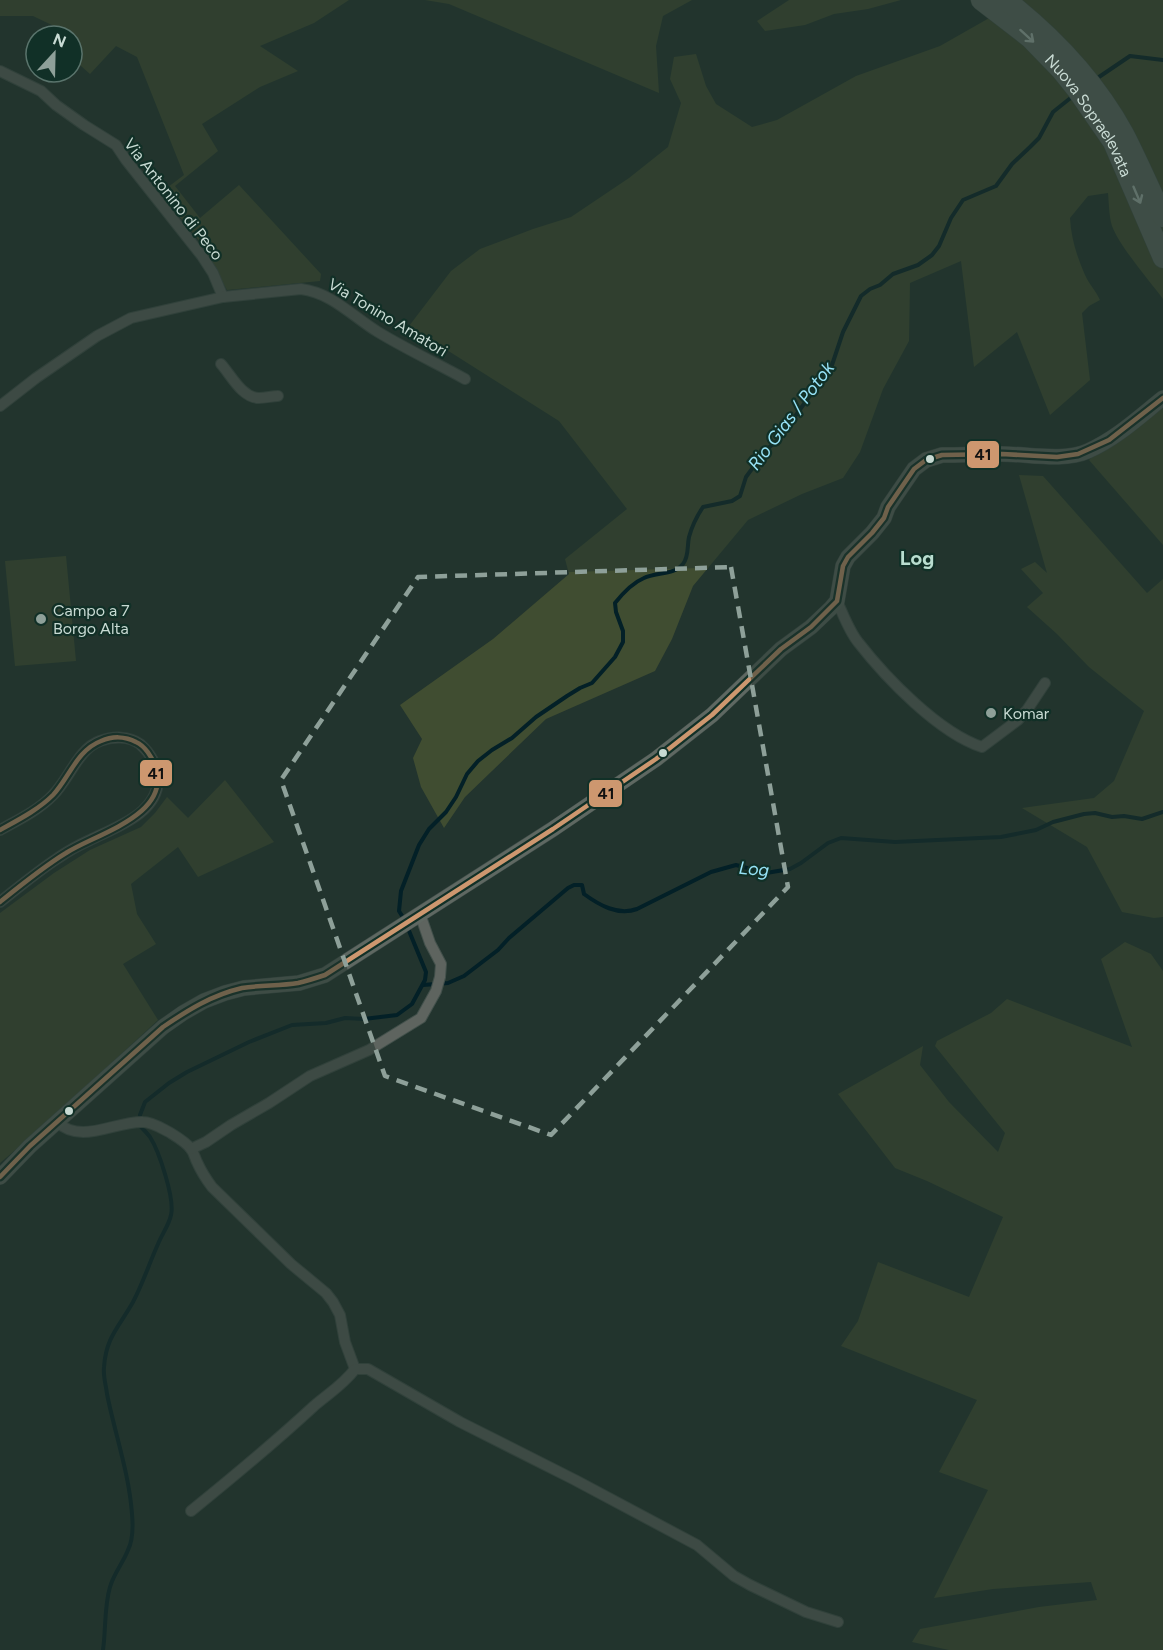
<svg xmlns="http://www.w3.org/2000/svg" width="1163" height="1650" viewBox="0 0 1163 1650" font-family="Figtree,sans-serif">
	<style>
		.green { fill: #404d31 }
		.lines { fill: none; stroke-linecap: round; stroke-linejoin: round }
		.stream { stroke: #032027; stroke-width: 4 }
		.street-casing { stroke: #42504b; stroke-width: 12 }
		.secondary-casing { stroke: #42504b; stroke-width: 16 }
		.highway-casing { stroke: #42504b; stroke-width: 21 }
		.street { stroke: #5e645f; stroke-width: 10 }
		.secondary { stroke: #5f6862; stroke-width: 15 }
		.highway { stroke: #606b64; stroke-width: 20 }
		.bus-1-casing { stroke: #113027; stroke-width: 9 }
		.bus-1 { stroke: #cd976f; stroke-width: 4.5 }
		.oneway { stroke: #a9b9b2 }
		.marked { fill: none; stroke: #8ea099; stroke-width: 4.5; stroke-dasharray: 12 8; stroke-linejoin: round }
		.bus-dot { fill: #c8dad3; stroke: #113027; stroke-width: 2 }
		.poi-dot { fill: #8ea099; stroke: #113027; stroke-width: 2 }
		.labels { text-anchor: middle; stroke-width: 4.5; stroke-linejoin: round; paint-order: stroke }
		.street-label { font-size: 16px; fill: #c8dad3; stroke: #113027 }
		.poi-label { font-size: 16px; fill: #c8dad3; stroke: #113027; text-anchor: start }
		.water-label { font-size: 18px; font-style: italic; fill: #97e3f7; stroke: #113027 }
		.quarter-label { font-size: 20px; font-weight: bold; fill: #b9ddcf; stroke: #113027 }
		.line-badge { stroke: #113027; stroke-width: 2 }
		.pale-badge-label { font-size: 16px; text-anchor: middle; font-weight: bold; fill: #111 }
	</style>
	<rect width="100%" height="100%" fill="#22342e"/>
	<!-- green -->
	<g class="green">
		<polygon points="0,0 349,0 314,23 260,46 298,71 260,87 202,124 218,151 175,186 200,218 239,185 321,274 320,281 227,290 200,242 160,193 184,175 137,57 116,46 90,74 72,58 72,36 60,36 56,27 33,16 0,16"/>
		<polygon points="425,0 692,0 663,16 656,46 659,93 449,4"/>
		<polygon points="789,0 901,0 868,9 834,14 805,25 765,31 757,21"/>
		<path d="M970,0H1163V299C1149,280 1120,247 1112,226C1109,216 1109,204 1108,193L1088,196L1070,218C1071,238 1077,257 1085,275C1089,284 1096,291 1100,300L1089,306L1082,313L1090,380L1050,415L1017,332L974,367L961,261L910,283L909,341L883,389L860,452L843,478L802,494L748,520L693,586L672,639L655,671L546,719L465,797L444,828L421,787L413,758L422,739L400,705L493,639L569,574L565,559L627,509L559,421L409,326L451,271L480,249L533,229L571,217L629,178L668,147L681,103L670,79L674,57L696,54L706,86L716,104L752,127L777,120L856,76L940,46L991,17Z"/>
		<polygon points="1163,408 1163,545 1089,460 1123,427"/>
		<polygon points="1019,475 1043,476 1147,593 1163,579 1163,917 1154,918 1122,912 1087,847 1022,808 1094,798 1114,781 1144,711 1089,667 1057,634 1027,607 1043,593 1021,569 1035,562 1047,573"/>
		<polygon points="66,556 76,661 15,666 5,561"/>
		<polygon points="225,780 274,842 198,877 178,847 131,884 137,914 156,944 123,964 158,1020 40,1129 0,1163 0,913 54,873 90,850 141,827 155,813 167,797 188,818"/>
		<polygon points="1125,942 1151,954 1163,971 1163,1650 949,1650 912,1642 920,1629 1039,1607 1097,1600 1091,1582 993,1589 934,1598 988,1490 939,1472 977,1400 841,1346 858,1321 878,1262 969,1297 1003,1217 927,1181 895,1168 838,1094 923,1046 920,1065 949,1102 998,1152 1005,1133 935,1046 937,1041 991,1013 1007,999 1132,1047 1101,959"/>
	</g>
	<g class="lines">
		<!-- stream -->
		<g class="stream">
			<polyline points="1096,79 1130,56 1163,60"/>
			<path d="M404,919L399,911L401,891L419,845L429,829L446,812L456,797L467,774L478,761L492,750L512,738L536,717L567,696L580,688L592,683L615,657L623,642V631L616,612L615,603C623,593 632,583 644,578C655,572 675,575 683,564C689,557 687,546 689,537C692,526 697,516 703,507L732,501L740,496L746,477L766,450L778,440L832,365L843,332L861,296L870,289L880,285L893,274L918,265L932,255L939,246L951,218L963,200L996,186L1012,164L1030,147L1039,138L1053,112L1073,96"/>
			<path d="M423,985L448,983L464,976L498,950L509,938L568,888L574,885H582L584,894C599,905 618,916 637,909L711,872L736,865L766,873L790,869L801,863L828,843L841,838L895,842L1001,837L1036,830L1053,822L1084,814L1095,813L1112,817L1124,816L1142,819L1163,812"/>
			<polyline points="140,1115 145,1102 169,1083 187,1072 249,1042 292,1025 326,1023 345,1018 364,1019 397,1015 412,1004 425,980 426,972 407,926"/>
			<path d="M103,1650C106,1630 104,1607 110,1587C114,1573 123,1563 128,1550C133,1540 133,1525 132,1514C129,1473 115,1434 107,1394C106,1385 103,1377 104,1367C106,1337 119,1327 133,1302C143,1283 149,1264 158,1244C162,1234 169,1225 171,1215C175,1199 159,1151 150,1137C147,1133 144,1130 141,1127"/>
		</g>
		<!-- street casing -->
		<g class="street-casing">
			<g id="street">
				<polyline points="0,71 41,91 56,105 84,125 116,145 126,160 202,256 213,273 223,297"/>
				<path d="M221,364C231,375 242,398 259,398C266,398 272,396 278,396"/>
				<path d="M0,406L36,378L97,336L131,318L223,297L301,289C332,293 352,316 378,332C406,349 436,363 465,379"/>
				<path d="M837,601C843,614 849,631 858,642C886,678 939,733 982,747L1018,720L1027,710L1045,683"/>
				<path d="M0,830C18,820 39,810 53,795C69,779 79,748 100,741C113,736 129,736 140,744C150,753 158,766 158,780C157,814 116,827 90,840C79,845 68,851 58,858C38,871 19,887 0,902"/>
				<path d="M57,1122C81,1145 115,1121 143,1122C152,1122 161,1128 169,1132C177,1137 186,1142 191,1149C194,1153 195,1158 197,1162C201,1171 206,1179 212,1187L291,1264L326,1293L333,1302L340,1315L345,1342L355,1369"/>
				<polyline points="191,1149 206,1142 231,1125 269,1103 310,1076 369,1050 421,1018 436,991 440,977 441,964 430,943 420,914"/>
				<polyline points="355,1369 368,1369 460,1422 575,1480 697,1545 734,1576 750,1585 806,1612 838,1622"/>
				<path d="M191,1511C233,1477 274,1443 314,1406C328,1394 344,1384 355,1369"/>
			</g>
		</g>
		<!-- secondary casing -->
		<g class="secondary-casing">
			<path id="secondary" d="M0,1177L30,1146L163,1027L183,1013L204,1001L225,993L244,988L299,983L325,975L553,829L656,759L712,715L781,649L811,627L831,608L837,601L843,566L848,557L872,533L884,518L888,507L914,469L926,460L942,455C962,455 982,454 1002,454C1028,454 1064,462 1088,451C1117,438 1139,417 1163,398"/>
		</g>
		<!-- highway casing -->
		<g class="highway-casing">
			<g id="highway">
				<path id="s1" d="M981,0L1030,38L1061,70L1077,90L1113,142L1163,258"/>
				<path d="M1006,0C1052,36 1095,81 1124,134C1138,161 1150,189 1163,217"/>
			</g>
		</g>
		<!-- street -->
		<use href="#street" class="street"/>
		<!-- secondary -->
		<use href="#secondary" class="secondary"/>
		<!-- highway -->
		<use href="#highway" class="highway"/>
		<!-- bus-1 casing -->
		<g class="bus-1-casing">
			<g id="bus-1">
				<path d="M0,830C18,820 38,810 53,795C69,778 77,750 101,741C112,736 125,736 136,742C145,746 152,757 155,766C173,815 95,834 66,853C43,867 21,885 0,902"/>
				<path d="M0,1177L30,1146L163,1027C188,1010 212,995 242,988C260,985 280,986 298,983C307,981 316,978 325,975L553,829L656,759L712,715L781,649L811,627L837,601L843,566L848,557L872,533L884,518L888,507L914,469L926,460L942,455L1002,454L1057,457L1078,454L1109,440L1163,398"/>
			</g>
		</g>
		<!-- bus-1 -->
		<use href="#bus-1" class="bus-1"/>
	</g>
	<!-- one-way arrows -->
	<defs><path id="oneway-shaft" d="M-6 0H5M1.5-3L5.5 0L1.5 3" fill="none" stroke-width="1.6" stroke-linecap="round" stroke-linejoin="round" transform="scale(1.5)"/></defs>
	<g class="oneway">
		<use href="#oneway-shaft" transform="translate(1027 36) rotate(42)"/>
		<use href="#oneway-shaft" transform="translate(1137 195) rotate(67)"/>
	</g>
	<!-- marked area -->
	<path d="M0 0H1163V1650H0ZM731,567L788,887L551,1135L385,1076L281,780L418,577Z" fill="#22342e" fill-opacity=".55" fill-rule="evenodd"/>
	<path class="marked" d="M731,567L788,887L551,1135L385,1076L281,780L418,577Z"/>
	<!-- markers -->
	<g class="bus-dot">
		<circle cx="930" cy="459" r="5"/>
		<circle cx="663" cy="753" r="5"/>
		<circle cx="69" cy="1111" r="5"/>
	</g>
	<g class="poi-dot">
		<circle cx="41" cy="619" r="6"/>
		<circle cx="991" cy="713" r="6"/>
	</g>
	<g class="labels">
		<!-- street labels -->
		<g class="street-label">
			<text dy="6" stroke="none"><textPath href="#s1" startOffset="160">Nuova Sopraelevata</textPath></text>
			<text transform="translate(174 199) rotate(52)" y="6">Via Antonino di Peco</text>
			<text transform="translate(388 317) rotate(31)" y="6">Via Tonino Amatori</text>
		</g>
		<!-- poi labels -->
		<g class="poi-label">
			<text x="53" y="616">Campo a 7<tspan x="53" dy="18">Borgo Alta</tspan></text>
			<text x="1003" y="719">Komar</text>
		</g>
		<!-- water labels -->
		<g class="water-label">
			<text transform="translate(791 416) rotate(-53)" y="6">Rio Gias / Potok</text>
			<text transform="translate(754 869) rotate(5)" y="6">Log</text>
		</g>
		<!-- quarter labels -->
		<g class="quarter-label">
			<text x="917" y="565">Log</text>
		</g>
	</g>
	<g class="line-badge">
		<rect x="966" y="440" width="34" height="29" rx="6" fill="#cd976f"/>
		<rect x="139" y="759" width="34" height="28" rx="6" fill="#cd976f"/>
		<rect x="588" y="779" width="35" height="29" rx="6" fill="#cd976f"/>
	</g>
	<g class="pale-badge-label">
		<text x="983" y="460">41</text>
		<text x="156" y="779">41</text>
		<text x="606" y="799">41</text>
	</g>
	<!-- north arrow -->
	<g transform="translate(54 54) rotate(22)"><circle r="28" fill="#113027" stroke="#5a746c" stroke-width="1.5"/>
	<path d="M0-4.5L10 22L0 15L-10 22Z" fill="#8ea099"/>
	<text y="-9" font-size="16" font-weight="bold" text-anchor="middle" fill="#c8dad3">N</text>
	</g>
</svg>
